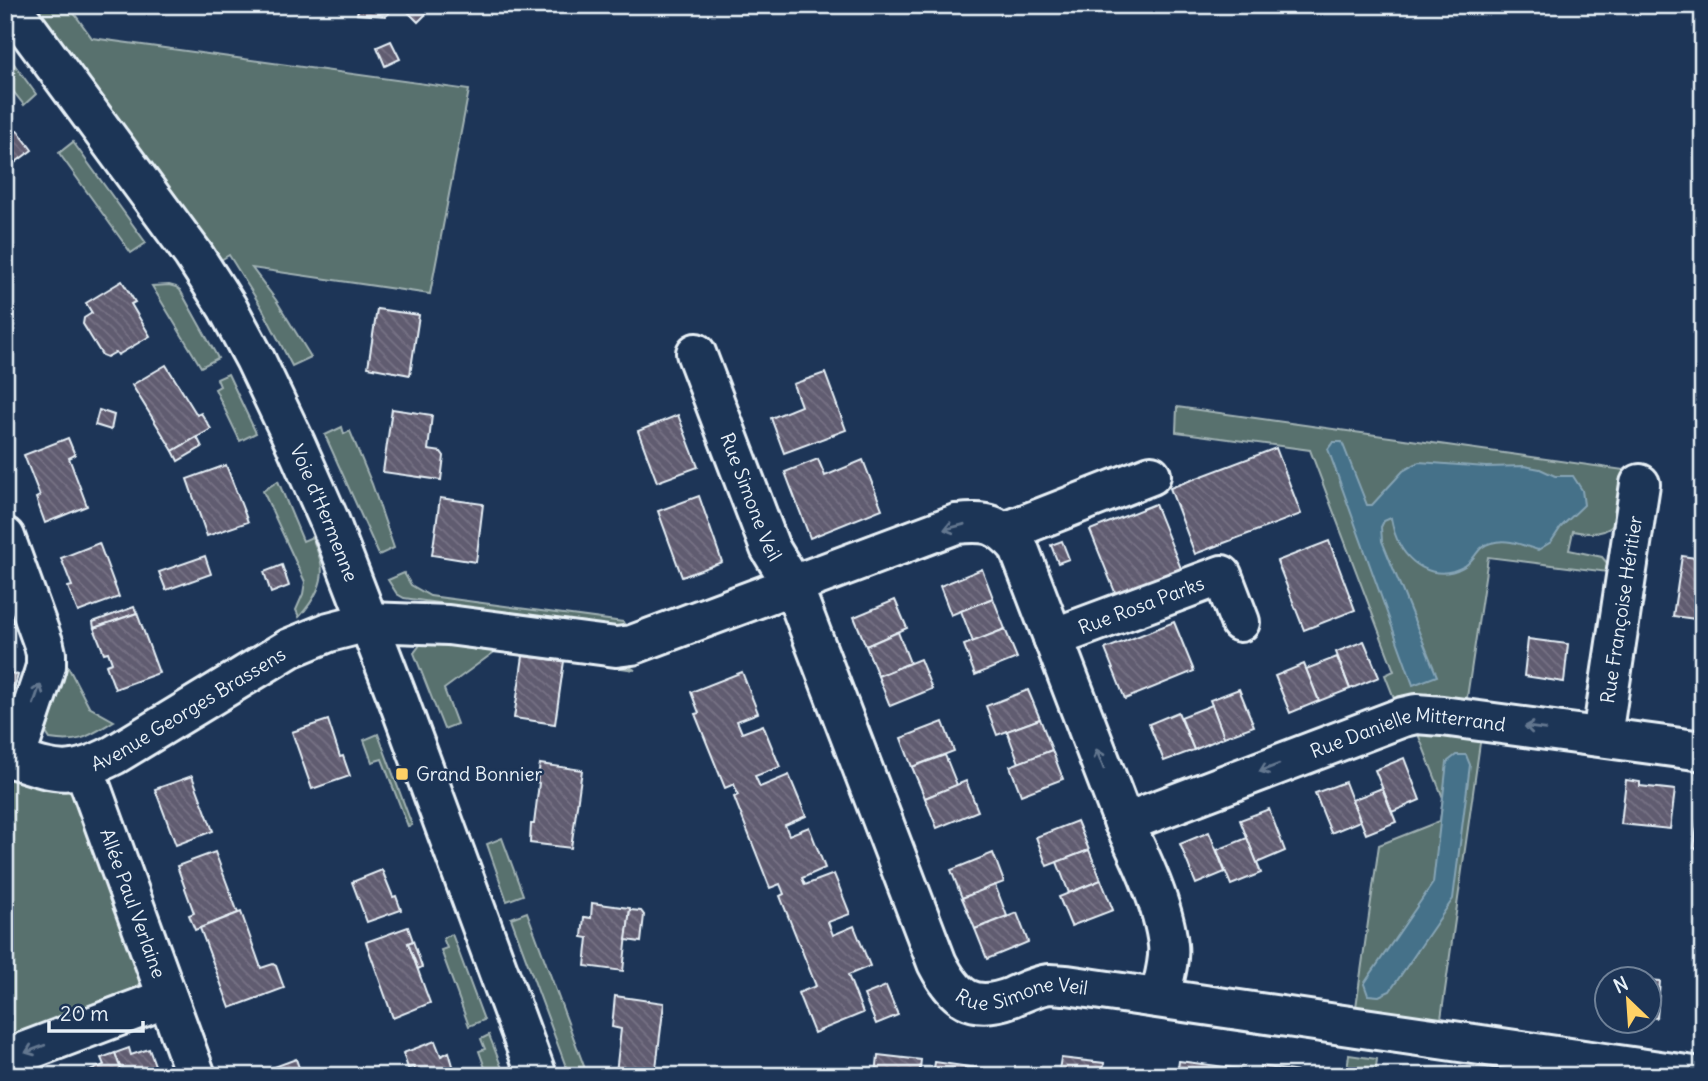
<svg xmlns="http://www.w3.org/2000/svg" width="1708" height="1081" viewBox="0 0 1708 1081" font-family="Delius,sans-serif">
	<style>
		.green { fill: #58716e; stroke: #a0b1b3; stroke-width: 2 }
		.water { fill: #457189; stroke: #86a4b5; stroke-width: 2 }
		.building { fill: url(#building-back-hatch); stroke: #e8f1f8; stroke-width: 2 }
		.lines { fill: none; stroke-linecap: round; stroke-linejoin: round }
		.minor-casing { stroke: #e8f1f8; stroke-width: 44 }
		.minor { stroke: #1d3557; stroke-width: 38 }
		.oneway { stroke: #64778f }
		.poi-dot { fill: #ffd166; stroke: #1d3557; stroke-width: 2.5 }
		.labels { text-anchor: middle; stroke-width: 5; stroke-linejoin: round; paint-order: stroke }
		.street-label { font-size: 19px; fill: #e8f1f8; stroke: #1d3557 }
		.poi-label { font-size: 19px; fill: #e8f1f8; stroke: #1d3557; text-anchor: start }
	</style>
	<defs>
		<pattern id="building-back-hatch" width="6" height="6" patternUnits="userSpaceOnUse" patternTransform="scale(1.75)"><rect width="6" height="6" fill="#605b70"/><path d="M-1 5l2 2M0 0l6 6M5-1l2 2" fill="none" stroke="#777385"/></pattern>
	</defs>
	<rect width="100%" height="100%" fill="#1d3557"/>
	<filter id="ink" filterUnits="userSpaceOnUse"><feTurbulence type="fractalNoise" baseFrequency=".0143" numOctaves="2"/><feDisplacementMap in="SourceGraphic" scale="14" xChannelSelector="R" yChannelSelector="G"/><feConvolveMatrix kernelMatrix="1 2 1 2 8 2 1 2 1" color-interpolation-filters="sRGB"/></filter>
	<g filter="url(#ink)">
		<!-- green -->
		<g class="green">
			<polygon points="27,5 68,5 92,38 469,90 430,294 252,268 276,300 311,357 292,366 262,308 229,255 216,263"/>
			<polygon points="9,57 36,94 24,105 5,81 5,60"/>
			<polygon points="73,142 146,243 131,253 59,153"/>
			<polygon points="169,285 176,287 180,290 218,358 201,367 152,286"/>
			<polygon points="228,374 256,433 240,441 215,389 220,386 217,379"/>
			<path d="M1177,407L1631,471C1622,509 1624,542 1573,531L1569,550L1602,557L1613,570L1608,572L1488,557L1465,711L1407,707L1402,696L1394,698L1385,675L1394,671L1310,450L1176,432Z"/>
			<polygon points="342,427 344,434 350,431 372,484 394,548 379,555 325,435"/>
			<path d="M278,481L303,541L312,537C315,544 318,552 320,559C327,580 313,602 299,617L296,610L303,594L305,582L263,491Z"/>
			<polygon points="404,573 411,585 430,596 623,622 625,626 615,628 595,626 404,598 397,594 388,580"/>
			<polygon points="427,641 620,661 635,670 497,650 444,689 457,724 444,729 414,653 420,645"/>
			<path d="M65,661L89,707L114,721C89,736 80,744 50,739L46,733L62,680Z"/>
			<polygon points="1416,729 1481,736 1440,1026 1355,1014 1379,845 1440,821 1443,798"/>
			<polygon points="378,734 412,825 408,826 382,759 372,762 364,740"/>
			<polygon points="5,770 61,787 74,795 144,969 134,998 120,993 5,1039"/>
			<polygon points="502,838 523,895 507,901 487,844"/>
			<polygon points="527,912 585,1069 569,1075 511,918"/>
			<polygon points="452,934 484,1020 469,1026 441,950 447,948 443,938"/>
			<polygon points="489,1035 505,1076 488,1076 479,1051 485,1049 481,1039"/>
			<polygon points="1349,1055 1377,1059 1375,1076 1346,1076"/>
		</g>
		<!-- water -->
		<g class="water">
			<path d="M1333,442H1342L1367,505H1372L1403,471L1419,462L1486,467L1524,466L1540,469L1555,476H1573L1582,490L1584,505L1561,527L1551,542L1538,550C1522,545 1508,538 1491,543C1477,546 1475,561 1463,567C1434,583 1405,563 1395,534C1393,529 1392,523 1391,518L1384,521L1381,527L1382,541L1437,676L1413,685L1328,449Z"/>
			<polygon points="1456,755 1466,755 1470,765 1453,899 1390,991 1379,996 1368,995 1364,984 1433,883 1447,762"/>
		</g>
		<!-- building -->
		<g class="building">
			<polygon points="359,5 397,5 386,16 357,14"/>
			<polygon points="401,5 435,5 418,22"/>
			<polygon points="391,41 400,59 385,66 377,47"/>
			<polygon points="5,119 15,132 18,131 32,150 5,170"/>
			<polygon points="122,281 135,302 131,304 150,336 118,355 116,352 107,357 102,355 83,324 84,318 92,313 86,303"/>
			<polygon points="377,309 419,315 410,375 368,367"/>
			<polygon points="166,365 197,415 201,413 211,429 173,451 132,385"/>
			<polygon points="825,373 846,430 784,453 771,418 801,406 793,384"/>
			<polygon points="392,409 432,415 428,450 441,452 444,456 441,480 383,472"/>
			<polygon points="99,410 114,415 111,430 95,425"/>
			<polygon points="678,415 698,467 657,482 638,431"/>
			<polygon points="197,437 202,447 178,461 173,451"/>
			<polygon points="68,438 75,455 69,458 87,506 45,523 36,498 40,496 24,455"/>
			<polygon points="1276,448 1301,514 1195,554 1170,488"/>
			<polygon points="818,459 825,476 863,460 882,509 810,538 785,472"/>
			<polygon points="226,465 248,522 207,536 187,479"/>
			<polygon points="699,496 722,562 682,577 658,511"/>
			<polygon points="440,498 483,504 476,562 432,555"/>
			<polygon points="1155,504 1182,571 1117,597 1090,530"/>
			<polygon points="1062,541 1069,559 1058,563 1051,545"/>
			<polygon points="1329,541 1355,610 1304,630 1277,561"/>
			<polygon points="99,543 119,597 78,612 68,587 72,586 61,558"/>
			<polygon points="205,556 211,574 166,590 159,572"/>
			<polygon points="1682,556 1703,559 1703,620 1673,616"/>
			<polygon points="282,565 289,586 271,593 264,572"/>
			<polygon points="982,569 993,598 951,615 940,586"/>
			<polygon points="993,598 1005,629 973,642 961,611"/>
			<polygon points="895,600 907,628 866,646 854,617"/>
			<polygon points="134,607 137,613 94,628 93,622"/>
			<polygon points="137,613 159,673 115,689 106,665 112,663 108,652 104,653 94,628"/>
			<polygon points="1174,622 1194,671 1125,699 1105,649"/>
			<polygon points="1005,629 1017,658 975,675 964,645"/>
			<polygon points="898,632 910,663 878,676 866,646"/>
			<polygon points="1528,639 1568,644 1564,682 1524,676"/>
			<polygon points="1364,641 1379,677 1350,689 1336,652"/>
			<polygon points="523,656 564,661 555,724 514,718"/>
			<polygon points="1337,657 1350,689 1319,701 1306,669"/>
			<polygon points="920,659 932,689 890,706 878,676"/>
			<polygon points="1304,664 1319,701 1290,713 1275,676"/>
			<polygon points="5,671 18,675 10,702 5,700"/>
			<polygon points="742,672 758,713 737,721 742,733 763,725 780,767 755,776 760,787 789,775 806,816 785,825 789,835 809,827 825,868 802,878 805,885 834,874 850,914 828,922 833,935 854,926 870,966 848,975 863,1013 814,1033 798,993 816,986 780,896 784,894 780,884 770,888 734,797 738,795 734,784 725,788 695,714 699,713 691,692"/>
			<polygon points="1239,689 1254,726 1224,737 1210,700"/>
			<polygon points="1028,690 1040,719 997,735 986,706"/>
			<polygon points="1212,705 1224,737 1194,750 1181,717"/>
			<polygon points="1178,712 1194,750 1164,761 1149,724"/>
			<polygon points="1040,719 1052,750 1019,763 1007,731"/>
			<polygon points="328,720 340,757 343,756 350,776 312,789 292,732"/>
			<polygon points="943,722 954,751 912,767 901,738"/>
			<polygon points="1052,750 1063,779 1021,795 1010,766"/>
			<polygon points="945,755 957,785 925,798 912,767"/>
			<polygon points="1404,758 1420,800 1392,812 1375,770"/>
			<polygon points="540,764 582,770 571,848 530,843 531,824 534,824 539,783 537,782"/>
			<polygon points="192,776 213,831 176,845 155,789"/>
			<polygon points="1626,780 1640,782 1640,786 1675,790 1670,829 1621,824"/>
			<polygon points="966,781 978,811 937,828 925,798"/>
			<polygon points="1345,782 1360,821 1331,833 1315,793"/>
			<polygon points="1382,788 1396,822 1366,834 1352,800"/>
			<polygon points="1700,804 1703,805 1703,849 1694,848"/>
			<polygon points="1269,809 1285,851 1257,863 1240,820"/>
			<polygon points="1077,821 1089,850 1047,866 1036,837"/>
			<polygon points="1209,832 1225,872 1196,884 1180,844"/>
			<polygon points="1247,838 1261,873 1231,885 1217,850"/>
			<polygon points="1089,850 1101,880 1069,893 1057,862"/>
			<polygon points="215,852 238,913 195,930 189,915 194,913 177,866"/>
			<polygon points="993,853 1004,882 962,898 951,870"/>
			<polygon points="382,870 393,897 396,896 401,910 367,922 352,882"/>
			<polygon points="1101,880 1113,910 1071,926 1059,897"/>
			<polygon points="995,885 1007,916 975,929 962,898"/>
			<polygon points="592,903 630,908 623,971 585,966 588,938 582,937 584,917 591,918"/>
			<polygon points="630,910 641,911 644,915 641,942 626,940"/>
			<polygon points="241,912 261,968 273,964 276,966 284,988 230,1008 200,928"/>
			<polygon points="1017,913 1028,942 987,959 975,929"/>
			<polygon points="408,927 413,941 408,943 430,1003 393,1018 366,942"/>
			<polygon points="413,941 422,967 418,969 408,943"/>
			<polygon points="1648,980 1660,981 1657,1018 1648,1017"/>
			<polygon points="886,986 898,1015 876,1024 864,995"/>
			<polygon points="615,996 664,1003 655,1076 633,1076 616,1073 621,1029 612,1027"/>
			<polygon points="435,1041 441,1056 449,1052 454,1069 458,1067 462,1076 417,1076 414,1067 408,1068 403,1053"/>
			<polygon points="129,1048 131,1055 149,1049 159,1076 123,1076 115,1053"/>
			<polygon points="115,1053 123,1076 88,1076 87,1072 104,1065 101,1058"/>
			<polygon points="878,1055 921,1060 919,1076 876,1076"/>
			<polygon points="1061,1058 1104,1063 1103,1076 1058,1076"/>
			<polygon points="296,1059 302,1076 259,1076 258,1073"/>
			<polygon points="1179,1061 1247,1070 1247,1076 1177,1076"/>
			<polygon points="935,1062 977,1068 976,1076 933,1076"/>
			<polygon points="1260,1066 1325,1076 1259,1076"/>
		</g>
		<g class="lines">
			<!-- minor casing -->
			<g class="minor-casing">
				<g id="minor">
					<path id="s1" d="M10,5L193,254L227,307L255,359L296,445L329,520L398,699L537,1076"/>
					<path id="s2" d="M696,353L770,548L793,586L937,963C955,998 972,1012 1012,997C1024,992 1037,985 1050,984C1055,984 1061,985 1067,985L1694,1076"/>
					<polyline points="1005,532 1151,475"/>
					<polyline points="5,537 44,645 46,654 46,666 43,676 15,759"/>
					<path id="s3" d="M1053,638L1222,575L1240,622"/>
					<path id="s4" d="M1602,736L1640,484"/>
					<path id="s5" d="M5,756C54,771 65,780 114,755L290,648L329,632L368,622L448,625L616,647L632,645L956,524C987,521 997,523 1018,546L1124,823C1141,858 1164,906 1168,945C1170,962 1163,981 1160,998"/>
					<path id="s6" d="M84,768L196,1076"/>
					<path id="s7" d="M1124,823L1403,717L1416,714L1442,716L1703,751"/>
					<polyline points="5,1059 167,998"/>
				</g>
			</g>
			<!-- minor -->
			<use href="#minor" class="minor"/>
		</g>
		<!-- one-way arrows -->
		<defs><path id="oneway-shaft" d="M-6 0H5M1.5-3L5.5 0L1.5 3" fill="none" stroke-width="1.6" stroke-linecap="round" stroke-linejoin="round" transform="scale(1.75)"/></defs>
		<g class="oneway">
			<use href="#oneway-shaft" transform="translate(954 527) rotate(165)"/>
			<use href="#oneway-shaft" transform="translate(37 694) rotate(-71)"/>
			<use href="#oneway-shaft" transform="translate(1535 728) rotate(-173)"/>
			<use href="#oneway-shaft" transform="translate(1100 759) rotate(-111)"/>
			<use href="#oneway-shaft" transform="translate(1269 768) rotate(159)"/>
			<use href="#oneway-shaft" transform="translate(35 1049) rotate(159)"/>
		</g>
	</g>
	<!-- markers -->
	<rect class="poi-dot" x="395" y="767" width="14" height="14" rx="3.5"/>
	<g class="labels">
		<!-- street labels -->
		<g class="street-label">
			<text dy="7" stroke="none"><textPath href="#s2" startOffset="154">Rue Simone Veil</textPath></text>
			<text dy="7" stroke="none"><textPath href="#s1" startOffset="600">Voie d'Hermenne</textPath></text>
			<text dy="7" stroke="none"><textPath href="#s3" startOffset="94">Rue Rosa Parks</textPath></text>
			<text dy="7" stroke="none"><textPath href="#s4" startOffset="128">Rue Françoise Héritier</textPath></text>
			<text dy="7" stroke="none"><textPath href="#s5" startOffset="201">Avenue Georges Brassens</textPath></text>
			<text dy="7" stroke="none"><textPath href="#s7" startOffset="301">Rue Danielle Mitterrand</textPath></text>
			<text dy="7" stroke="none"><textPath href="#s6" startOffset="144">Allée Paul Verlaine</textPath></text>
			<text dy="7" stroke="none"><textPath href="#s2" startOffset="761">Rue Simone Veil</textPath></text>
		</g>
		<!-- poi labels -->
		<g class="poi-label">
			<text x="416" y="781">Grand Bonnier</text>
		</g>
	</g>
	<!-- margin -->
	<rect width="1708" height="1081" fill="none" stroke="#1d3557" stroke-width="28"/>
	<rect x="14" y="14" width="1680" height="1053" fill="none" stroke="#e8f1f8" stroke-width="2.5" filter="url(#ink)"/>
	<!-- north arrow -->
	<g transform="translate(1628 1000) rotate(335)"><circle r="33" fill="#1d3557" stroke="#6e8097" stroke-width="2"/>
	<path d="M0-5L12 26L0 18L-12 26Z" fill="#ffd166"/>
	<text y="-10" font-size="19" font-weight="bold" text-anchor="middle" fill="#e8f1f8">N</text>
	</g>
	<!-- scale -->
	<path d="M49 1021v10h94v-10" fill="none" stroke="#e8f1f8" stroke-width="3.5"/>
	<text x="60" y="1021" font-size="21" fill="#e8f1f8" stroke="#1d3557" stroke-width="5" paint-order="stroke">20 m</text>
</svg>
